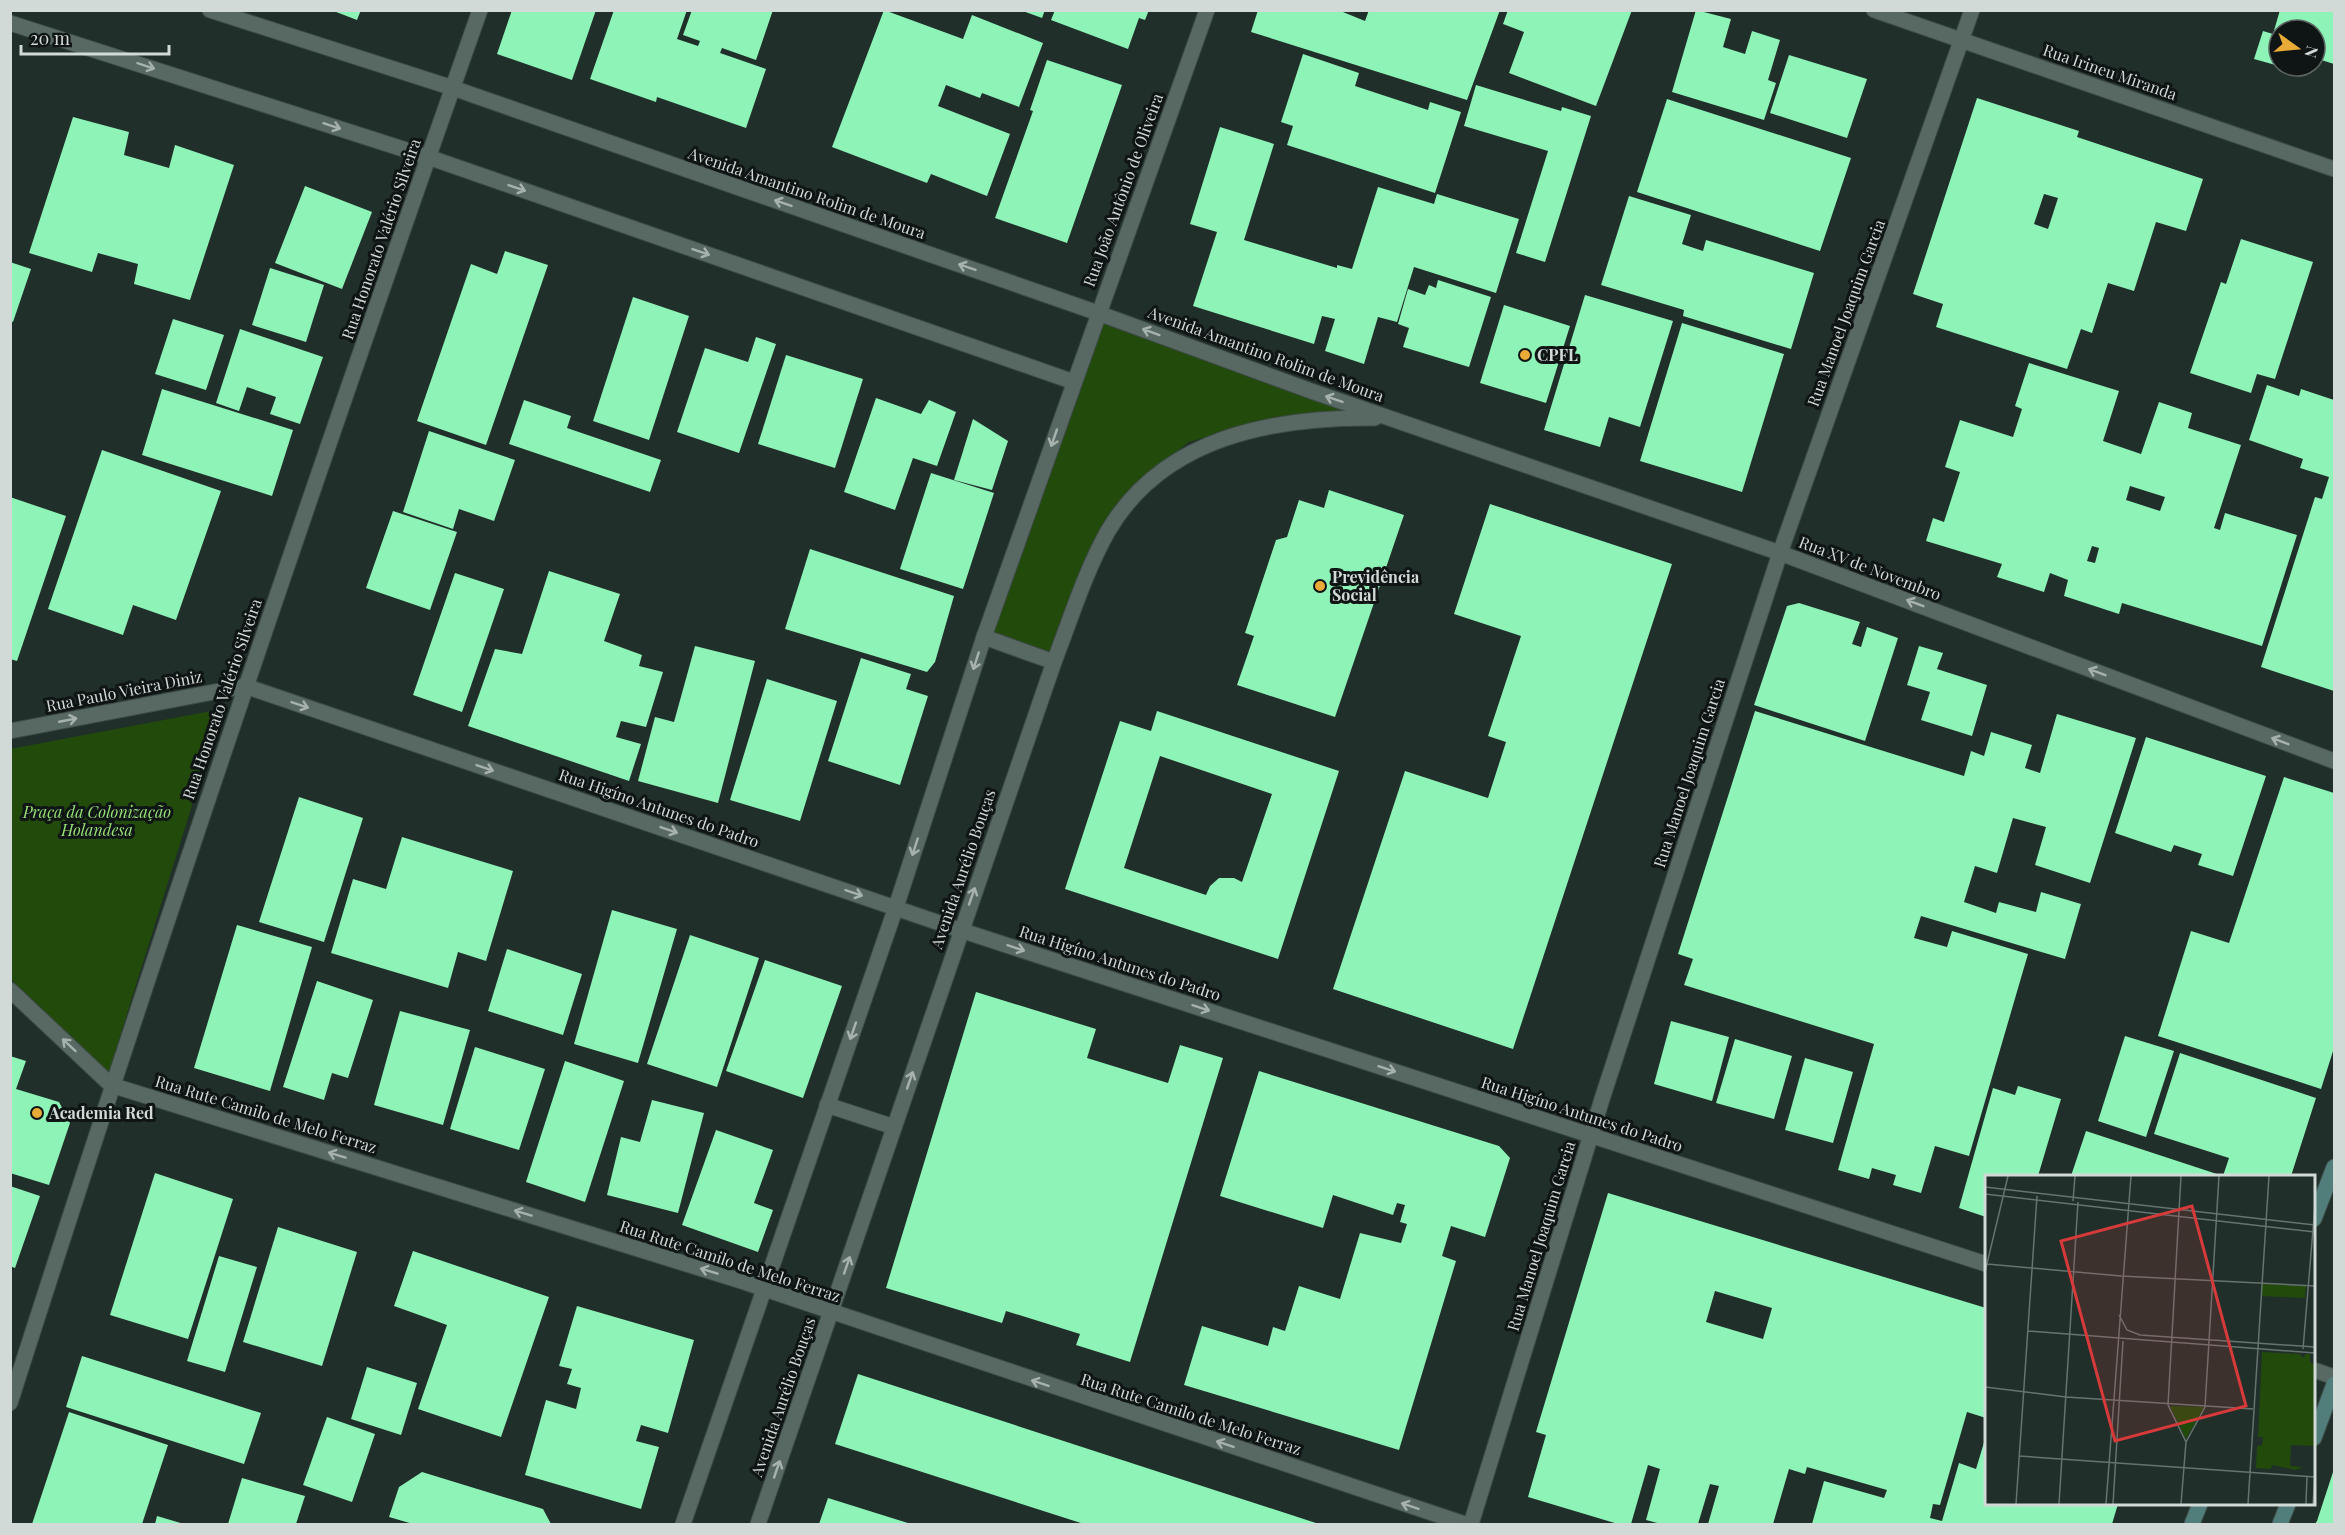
<svg xmlns="http://www.w3.org/2000/svg" width="2345" height="1535" viewBox="0 0 2345 1535" font-family="'Playfair Display',serif">
	<style>
		.green { fill: #214a0b }
		.building { fill: #8df3b6; fill-rule: evenodd }
		.lines { fill: none; stroke-linecap: round; stroke-linejoin: round }
		.minor-casing { stroke: #3d4a46; stroke-width: 17 }
		.secondary-casing { stroke: #3d4a46; stroke-width: 17 }
		.minor { stroke: #586863; stroke-width: 15 }
		.secondary { stroke: #517e7b; stroke-width: 15 }
		.oneway { stroke: #a7b2ae }
		.poi-dot { fill: #e8ab37; stroke: #0f1514; stroke-width: 2 }
		.labels { text-anchor: middle; stroke-width: 6; stroke-linejoin: round; paint-order: stroke }
		.street-label { font-size: 16px; fill: #d1dad7; stroke: #0f1514 }
		.poi-label { font-size: 16px; font-weight: bold; fill: #d1dad7; stroke: #0f1514; text-anchor: start }
		.park-label { font-size: 16px; font-style: italic; fill: #97e177; stroke: #0f1514 }
		.inset-road { fill: none; stroke: #677370; stroke-width: 1.5 }
		.view { fill: #d63a3a; fill-opacity: 0.15; stroke: #d63a3a; stroke-width: 3 }
		.inset-edge { fill: none; stroke: #d1dad7; stroke-width: 3 }
	</style>
	<rect width="100%" height="100%" fill="#212f2b"/>
	<!-- green -->
	<g class="green">
		<polygon points="1104,322 1349,410 1275,417 1189,442 1139,481 1051,653 993,633"/>
		<polygon points="222,709 108,1075 11,979 10,749"/>
	</g>
	<!-- building -->
	<g class="building">
		<polygon points="331,10 361,10 357,20"/>
		<polygon points="512,10 596,10 572,80 497,54"/>
		<polygon points="614,10 687,10 677,39 698,46 700,41 683,35 692,10 773,10 756,60 722,48 720,53 766,69 746,128 657,97 656,102 590,79"/>
		<polygon points="884,10 963,39 972,15 1043,43 1019,107 982,93 980,98 946,85 938,106 1010,134 987,196 931,174 927,183 832,147"/>
		<polygon points="1020,10 1045,10 1042,18"/>
		<polygon points="1055,10 1149,10 1145,20 1139,18 1128,49 1051,20"/>
		<polygon points="1258,10 1338,10 1365,21 1369,10 1500,10 1467,100 1251,32"/>
		<polygon points="1508,10 1632,10 1596,106 1509,73 1524,32 1503,24"/>
		<polygon points="1696,10 1731,19 1723,47 1745,54 1752,31 1780,40 1768,80 1776,83 1764,120 1672,92"/>
		<polygon points="2280,10 2334,10 2334,64 2315,58 2315,30 2279,30 2279,66 2254,59 2263,31 2273,34"/>
		<polygon points="1303,54 1359,73 1355,86 1428,110 1430,102 1461,112 1435,193 1287,145 1293,126 1281,122"/>
		<polygon points="1789,55 1867,79 1847,138 1770,113"/>
		<polygon points="1047,60 1122,85 1067,243 995,218 1033,111 1030,110"/>
		<polygon points="2281,66 2308,66 2305,74"/>
		<polygon points="1476,85 1561,111 1562,107 1591,116 1545,262 1516,253 1548,151 1464,126"/>
		<path d="M1977,98L2079,131L2077,137L2203,179L2186,231L2156,222L2134,291L2108,283L2092,333L2081,329L2067,369L1936,327L1943,304L1913,294ZM2044,194L2058,198L2048,229L2034,224Z"/>
		<polygon points="1667,99 1851,158 1820,251 1637,192"/>
		<polygon points="73,117 129,132 124,155 169,168 175,145 234,165 190,300 134,284 138,264 98,253 92,272 29,253"/>
		<polygon points="1220,127 1274,144 1244,240 1337,268 1337,265 1352,269 1378,187 1434,204 1437,194 1519,219 1496,293 1414,267 1397,322 1378,317 1364,364 1325,351 1335,319 1322,316 1314,344 1193,306 1217,232 1190,224"/>
		<polygon points="305,186 372,212 342,289 275,263"/>
		<polygon points="1629,196 1691,215 1682,244 1703,251 1706,240 1814,273 1791,349 1683,316 1684,310 1601,285"/>
		<polygon points="2241,239 2313,262 2275,379 2257,374 2251,393 2190,373 2221,282 2226,284"/>
		<polygon points="505,251 548,265 486,445 417,421 471,264 497,274"/>
		<polygon points="10,262 31,269 13,322 10,321"/>
		<polygon points="270,268 324,285 306,342 252,325"/>
		<polygon points="1438,280 1491,297 1469,367 1403,347 1409,328 1398,324 1408,289 1425,295 1429,285 1436,288"/>
		<polygon points="1585,295 1673,321 1640,427 1609,417 1600,447 1544,430"/>
		<polygon points="633,297 689,316 649,440 593,421"/>
		<polygon points="1504,305 1570,326 1546,403 1480,383"/>
		<polygon points="173,319 224,335 206,390 155,374"/>
		<polygon points="1682,323 1784,354 1742,492 1640,461"/>
		<polygon points="240,329 323,357 300,424 270,414 276,397 247,387 239,411 216,403"/>
		<polygon points="756,337 776,344 739,453 677,432 705,348 748,362"/>
		<polygon points="786,355 863,379 835,468 758,444"/>
		<path d="M2029,363L2119,391L2103,441L2141,454L2159,402L2192,413L2188,428L2241,445L2214,528L2220,530L2225,513L2297,535L2262,646L2122,603L2119,614L2064,596L2068,580L2050,573L2044,592L1997,577L2002,564L1926,541L1933,518L1944,522L1960,472L1945,467L1960,420L2013,437L2022,409L2015,406ZM2130,486L2165,497L2160,511L2126,500ZM2092,546L2099,548L2095,563L2087,561Z"/>
		<polygon points="2267,385 2299,396 2301,389 2334,400 2334,691 2261,667 2315,497 2322,499 2329,477 2300,468 2303,459 2249,440"/>
		<polygon points="162,389 293,430 272,496 142,455"/>
		<polygon points="876,398 921,414 929,400 956,412 937,466 913,458 895,510 844,492"/>
		<polygon points="524,400 571,416 567,428 661,460 650,492 509,444"/>
		<polygon points="973,419 1008,441 992,490 954,480"/>
		<polygon points="429,431 515,460 494,521 459,509 453,529 403,512"/>
		<polygon points="102,450 221,491 176,620 133,605 123,635 48,609"/>
		<polygon points="931,473 994,493 963,589 900,569"/>
		<polygon points="1329,490 1404,515 1335,717 1237,685 1254,636 1245,633 1276,540 1287,537 1299,500 1324,508"/>
		<polygon points="10,497 66,516 17,661 10,659"/>
		<polygon points="1490,504 1672,564 1513,1049 1333,989 1405,771 1488,798 1506,742 1488,736 1521,636 1454,614"/>
		<polygon points="393,511 457,532 430,610 366,588"/>
		<polygon points="810,549 954,596 935,662 927,672 785,629"/>
		<polygon points="549,571 620,594 604,641 642,655 639,666 663,672 646,727 621,721 616,737 641,744 629,781 468,726 495,649 522,654"/>
		<polygon points="455,573 504,589 462,712 413,695"/>
		<polygon points="1799,603 1860,622 1852,644 1861,647 1867,627 1898,638 1865,741 1754,705 1787,606"/>
		<polygon points="695,646 755,661 718,803 638,781 655,717 674,722"/>
		<polygon points="1919,646 1943,653 1937,669 1987,685 1972,736 1921,720 1930,692 1907,685"/>
		<polygon points="861,658 911,674 906,689 928,696 900,785 828,761"/>
		<polygon points="767,679 837,701 800,821 730,800"/>
		<path d="M1157,711L1339,771L1278,959L1065,889L1120,721L1151,731ZM1160,756L1272,794L1242,882L1234,878H1219L1210,886L1206,895L1124,868Z"/>
		<polygon points="1755,711 1964,776 1971,751 1984,756 1991,732 2032,745 2025,768 2040,773 2057,714 2136,738 2090,883 2035,865 2046,827 2013,818 1997,873 1975,866 1964,902 1996,913 1999,902 2036,912 2041,892 2081,904 2065,959 1921,916 1914,938 1947,947 1952,931 2028,954 1969,1156 1935,1146 1921,1193 1893,1185 1896,1175 1872,1168 1869,1179 1838,1170 1874,1044 1684,985 1693,959 1678,954"/>
		<polygon points="2146,737 2266,776 2233,876 2198,865 2202,854 2174,845 2171,852 2115,833"/>
		<polygon points="2284,777 2334,793 2334,1048 2321,1089 2158,1036 2191,931 2229,943"/>
		<polygon points="299,797 363,818 324,942 259,922"/>
		<polygon points="402,837 513,871 486,961 458,952 448,988 331,953 353,879 386,889"/>
		<polygon points="612,910 677,929 638,1063 574,1044"/>
		<polygon points="237,925 312,947 270,1091 194,1068"/>
		<polygon points="690,935 759,958 717,1087 647,1064"/>
		<polygon points="507,949 582,974 563,1035 488,1011"/>
		<polygon points="765,960 842,986 803,1098 726,1071"/>
		<polygon points="317,981 373,1000 348,1078 332,1073 324,1100 283,1087"/>
		<polygon points="976,992 1096,1029 1087,1058 1168,1083 1180,1045 1223,1058 1130,1362 1076,1345 1080,1334 1006,1311 1002,1323 886,1288"/>
		<polygon points="400,1011 470,1030 443,1125 374,1105"/>
		<polygon points="1671,1021 1729,1037 1712,1101 1654,1084"/>
		<polygon points="2125,1036 2174,1051 2146,1137 2098,1121"/>
		<polygon points="1735,1039 1792,1056 1774,1119 1716,1103"/>
		<polygon points="475,1047 545,1069 519,1150 450,1129"/>
		<polygon points="2180,1053 2316,1098 2291,1176 2071,1176 2086,1131 2223,1176 2229,1158 2154,1134"/>
		<polygon points="10,1056 26,1061 16,1089 59,1102 70,1123 49,1185 10,1173"/>
		<polygon points="1805,1058 1853,1072 1833,1143 1785,1130"/>
		<polygon points="565,1061 624,1081 585,1202 526,1182"/>
		<polygon points="1259,1071 1499,1146 1510,1158 1485,1237 1451,1226 1442,1256 1456,1261 1399,1450 1184,1385 1202,1326 1268,1346 1273,1327 1285,1331 1299,1286 1340,1299 1360,1233 1401,1243 1407,1224 1400,1222 1405,1205 1397,1203 1393,1215 1333,1195 1323,1228 1220,1196"/>
		<polygon points="2018,1086 2061,1099 2038,1176 1986,1176 1986,1217 1959,1208 1993,1088 2015,1095"/>
		<polygon points="652,1100 704,1113 678,1213 607,1195 621,1137 640,1142"/>
		<polygon points="716,1130 773,1150 754,1203 773,1210 758,1252 682,1225"/>
		<polygon points="155,1173 233,1199 188,1339 110,1315"/>
		<polygon points="10,1186 40,1196 15,1268 10,1266"/>
		<path d="M1608,1193L1986,1308V1418L1967,1412L1940,1505L1933,1504L1930,1518L1942,1521L1959,1463L1976,1469L1986,1436V1504H2118L2112,1524H1812L1824,1481L1884,1498L1887,1490L1807,1467L1805,1474L1789,1469L1773,1524H1708L1719,1486L1710,1484L1698,1524H1661L1646,1520L1660,1469L1648,1465L1631,1524H1618L1528,1497L1546,1435L1536,1432ZM1715,1291L1772,1308L1763,1339L1706,1322Z"/>
		<polygon points="278,1227 357,1252 322,1366 243,1342"/>
		<polygon points="413,1251 549,1297 501,1437 418,1409 447,1325 394,1306"/>
		<polygon points="219,1256 257,1267 225,1372 187,1361"/>
		<polygon points="577,1306 694,1340 668,1433 641,1425 636,1441 659,1447 641,1509 525,1475 546,1400 576,1409 581,1388 567,1384 572,1369 559,1366"/>
		<polygon points="82,1356 261,1413 244,1464 66,1407"/>
		<polygon points="367,1367 417,1383 401,1435 351,1419"/>
		<polygon points="858,1374 1319,1524 1084,1524 835,1444"/>
		<polygon points="69,1412 168,1445 142,1524 32,1524"/>
		<polygon points="327,1417 375,1434 352,1502 303,1485"/>
		<polygon points="2334,1469 2334,1524 2315,1524 2317,1521"/>
		<polygon points="422,1472 543,1509 551,1524 413,1524 389,1517 399,1487"/>
		<polygon points="242,1478 305,1496 296,1524 228,1524"/>
		<polygon points="828,1498 911,1524 819,1524"/>
		<polygon points="157,1516 184,1524 155,1524"/>
	</g>
	<g class="lines">
		<!-- minor casing -->
		<g class="minor-casing">
			<g id="minor">
				<polyline points="210,10 453,88 1098,313 1311,391 1780,553 2334,761"/>
				<polyline points="1874,10 2334,169"/>
				<polyline points="10,23 428,157 1074,382"/>
				<polyline points="984,637 1054,662"/>
				<polyline points="10,731 245,686 960,930 1986,1264"/>
				<polyline points="10,990 111,1085 741,1281 1465,1524"/>
				<polyline points="827,1105 894,1127"/>
				<polyline points="2314,1370 2334,1377"/>
				<path d="M10,1403C159,936 317,473 480,10"/>
				<polyline points="683,1524 896,907 984,637 1207,10"/>
				<path d="M758,1524L1054,662C1071,618 1085,572 1108,531C1164,436 1274,417 1375,418"/>
				<polyline points="1471,1524 1602,1099 1780,553 1972,10"/>
			</g>
		</g>
		<!-- secondary casing -->
		<g class="secondary-casing">
			<g id="secondary">
				<polyline points="2314,1219 2334,1167"/>
				<polyline points="2314,1438 2334,1384"/>
				<polyline points="2192,1524 2200,1504"/>
				<polyline points="2280,1524 2288,1504"/>
			</g>
		</g>
		<!-- minor -->
		<use href="#minor" class="minor"/>
		<!-- secondary -->
		<use href="#secondary" class="secondary"/>
	</g>
	<!-- one-way arrows -->
	<defs><path id="oneway-shaft" d="M-6 0H5M1.5-3L5.5 0L1.5 3" fill="none" stroke-width="1.6" stroke-linecap="round" stroke-linejoin="round" transform="scale(1.5)"/></defs>
	<g class="oneway">
		<use href="#oneway-shaft" transform="translate(146 66) rotate(18)"/>
		<use href="#oneway-shaft" transform="translate(332 126) rotate(18)"/>
		<use href="#oneway-shaft" transform="translate(517 188) rotate(19)"/>
		<use href="#oneway-shaft" transform="translate(783 203) rotate(-161)"/>
		<use href="#oneway-shaft" transform="translate(701 252) rotate(19)"/>
		<use href="#oneway-shaft" transform="translate(967 267) rotate(-161)"/>
		<use href="#oneway-shaft" transform="translate(1151 332) rotate(-160)"/>
		<use href="#oneway-shaft" transform="translate(1334 399) rotate(-161)"/>
		<use href="#oneway-shaft" transform="translate(1054 438) rotate(109)"/>
		<use href="#oneway-shaft" transform="translate(1915 603) rotate(-159)"/>
		<use href="#oneway-shaft" transform="translate(976 661) rotate(108)"/>
		<use href="#oneway-shaft" transform="translate(2097 672) rotate(-159)"/>
		<use href="#oneway-shaft" transform="translate(300 705) rotate(19)"/>
		<use href="#oneway-shaft" transform="translate(68 720) rotate(-11)"/>
		<use href="#oneway-shaft" transform="translate(2280 741) rotate(-159)"/>
		<use href="#oneway-shaft" transform="translate(485 768) rotate(19)"/>
		<use href="#oneway-shaft" transform="translate(669 830) rotate(19)"/>
		<use href="#oneway-shaft" transform="translate(915 847) rotate(108)"/>
		<use href="#oneway-shaft" transform="translate(854 893) rotate(19)"/>
		<use href="#oneway-shaft" transform="translate(972 896) rotate(-71)"/>
		<use href="#oneway-shaft" transform="translate(1016 948) rotate(18)"/>
		<use href="#oneway-shaft" transform="translate(1201 1008) rotate(18)"/>
		<use href="#oneway-shaft" transform="translate(853 1031) rotate(109)"/>
		<use href="#oneway-shaft" transform="translate(69 1045) rotate(-137)"/>
		<use href="#oneway-shaft" transform="translate(1387 1069) rotate(18)"/>
		<use href="#oneway-shaft" transform="translate(910 1080) rotate(-71)"/>
		<use href="#oneway-shaft" transform="translate(337 1155) rotate(-163)"/>
		<use href="#oneway-shaft" transform="translate(523 1213) rotate(-163)"/>
		<use href="#oneway-shaft" transform="translate(847 1265) rotate(-71)"/>
		<use href="#oneway-shaft" transform="translate(709 1271) rotate(-163)"/>
		<use href="#oneway-shaft" transform="translate(1040 1383) rotate(-162)"/>
		<use href="#oneway-shaft" transform="translate(1225 1444) rotate(-162)"/>
		<use href="#oneway-shaft" transform="translate(777 1469) rotate(-71)"/>
		<use href="#oneway-shaft" transform="translate(1410 1506) rotate(-162)"/>
	</g>
	<!-- markers -->
	<g class="poi-dot">
		<circle cx="1525" cy="355" r="6"/>
		<circle cx="1320" cy="586" r="6"/>
		<circle cx="37" cy="1113" r="6"/>
	</g>
	<g class="labels">
		<!-- street labels -->
		<g class="street-label">
			<text transform="translate(2110 72) rotate(19)" y="6">Rua Irineu Miranda</text>
			<text transform="translate(1123 190) rotate(-70)" y="6">Rua João Antônio de Oliveira</text>
			<text transform="translate(807 193) rotate(19)" y="6">Avenida Amantino Rolim de Moura</text>
			<text transform="translate(381 239) rotate(-71)" y="6">Rua Honorato Valério Silveira</text>
			<text transform="translate(1846 313) rotate(-70)" y="6">Rua Manoel Joaquim Garcia</text>
			<text transform="translate(1266 354) rotate(20)" y="6">Avenida Amantino Rolim de Moura</text>
			<text transform="translate(1870 568) rotate(21)" y="6">Rua XV de Novembro</text>
			<text transform="translate(124 691) rotate(-11)" y="6">Rua Paulo Vieira Diniz</text>
			<text transform="translate(222 699) rotate(-71)" y="6">Rua Honorato Valério Silveira</text>
			<text transform="translate(1689 773) rotate(-72)" y="6">Rua Manoel Joaquim Garcia</text>
			<text transform="translate(659 808) rotate(19)" y="6">Rua Higíno Antunes do Padro</text>
			<text transform="translate(963 869) rotate(-71)" y="6">Avenida Aurélio Bouças</text>
			<text transform="translate(1120 963) rotate(18)" y="6">Rua Higíno Antunes do Padro</text>
			<text transform="translate(266 1114) rotate(17)" y="6">Rua Rute Camilo de Melo Ferraz</text>
			<text transform="translate(1582 1114) rotate(18)" y="6">Rua Higíno Antunes do Padro</text>
			<text transform="translate(1541 1236) rotate(-73)" y="6">Rua Manoel Joaquim Garcia</text>
			<text transform="translate(730 1261) rotate(18)" y="6">Rua Rute Camilo de Melo Ferraz</text>
			<text transform="translate(783 1397) rotate(-71)" y="6">Avenida Aurélio Bouças</text>
			<text transform="translate(1191 1414) rotate(18)" y="6">Rua Rute Camilo de Melo Ferraz</text>
		</g>
		<!-- poi labels -->
		<g class="poi-label">
			<text x="1537" y="361">CPFL</text>
			<text x="1332" y="583">Previdência<tspan x="1332" dy="18">Social</tspan></text>
			<text x="49" y="1119">Academia Red</text>
		</g>
		<!-- park labels -->
		<g class="park-label">
			<text x="97" y="818">Praça da Colonização<tspan x="97" dy="18">Holandesa</tspan></text>
		</g>
	</g>
	<!-- overview -->
	<g transform="translate(1985 1175)">
		<rect width="330" height="330" fill="#212f2b"/>
		<path d="M277,109L321,111L320,123L276,121ZM277,177L314,179L319,183L320,179H325V188L330,189V271L306,270L305,291L318,292L311,295L287,290L286,294L271,293L272,271L277,270L278,262H273ZM185,231L219,232L201,264Z" fill="#214a0b"/>
		<path class="inset-road" d="M0,12L330,50M0,19L330,57M88,26L90,1M2,89L136,101L330,111M0,97L23,1M134,140L142,155L155,160L330,172M43,156L330,178M318,174L330,31M0,212L81,222L268,234M201,267L220,232L234,1M34,281L330,302L328,329M31,329L52,21M74,329L93,27M121,329L146,1M128,329L138,166M196,329L201,267L183,230L196,1M263,329L284,1M321,329L322,301"/>
		<path class="view" d="M207,31L261,231L130,266L76,66Z"/>
		<rect width="330" height="330" class="inset-edge"/>
	</g>
	<!-- border -->
	<rect width="2345" height="1535" fill="none" stroke="#d1dad7" stroke-width="24"/>
	<!-- north arrow -->
	<g transform="translate(2297 48) rotate(105)"><circle r="28" fill="#0f1514" stroke="#5d6462" stroke-width="1.5"/>
	<path d="M0-4.5L10 22L0 15L-10 22Z" fill="#e8ab37"/>
	<text y="-9" font-size="16" font-weight="bold" text-anchor="middle" fill="#d1dad7">N</text>
	</g>
	<!-- scale -->
	<path d="M21 45v9h148v-9" fill="none" stroke="#d1dad7" stroke-width="3"/>
	<text x="30" y="45" font-size="18" fill="#d1dad7" stroke="#0f1514" stroke-width="4.5" paint-order="stroke">20 m</text>
</svg>
